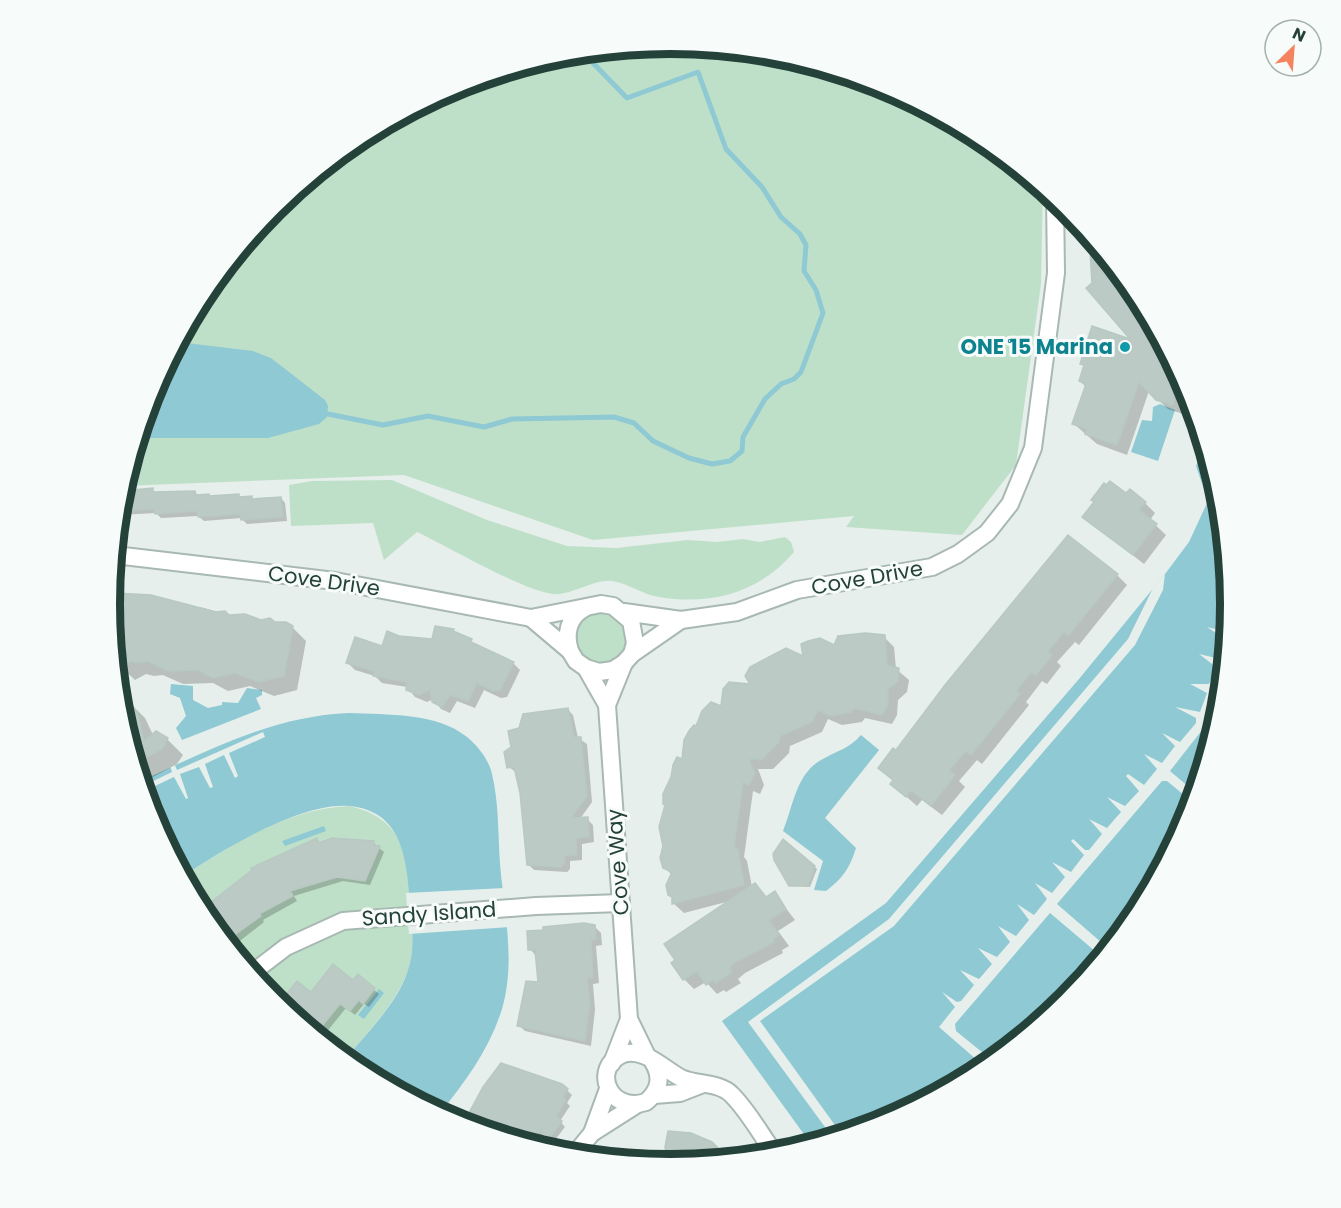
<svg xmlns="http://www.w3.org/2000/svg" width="1341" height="1208" viewBox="0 0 1341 1208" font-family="Poppins,sans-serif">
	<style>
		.green { fill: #bfe0c8 }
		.water { fill: #8ec9d4 }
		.pier { fill: #e6efeb }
		.shadow { fill: #0003 }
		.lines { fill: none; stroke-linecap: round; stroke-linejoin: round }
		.stream { stroke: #8ec9d4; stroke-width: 5 }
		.building { fill: #bbcac4; stroke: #b8c9c2; stroke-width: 1.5 }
		.minor-casing { stroke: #a8b8b2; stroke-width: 20 }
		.minor { stroke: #fff; stroke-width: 16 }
		.culture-dot { fill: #0f9aa8; stroke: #f7fbf9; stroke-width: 2 }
		.labels { text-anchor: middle; stroke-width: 6; stroke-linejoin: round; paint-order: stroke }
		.culture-label { font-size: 21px; font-weight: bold; fill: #0d838f; stroke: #f7fbf9; text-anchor: end }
		.street-label { font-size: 21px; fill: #24423a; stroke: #f7fbf9 }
		.rim { fill: none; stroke: #24423a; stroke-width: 8 }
	</style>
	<rect width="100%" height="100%" fill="#e6efeb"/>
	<!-- green -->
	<g class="green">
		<polygon points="670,44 780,54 885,86 982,138 1043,188 1041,284 1016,465 962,535 846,527 854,516 593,540 404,475 123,486 153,389 205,292 274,207 359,138 456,86 561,54"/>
		<path d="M392,480L487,520L567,546L616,548L688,540L717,542L743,539L760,542L785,537L791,542L794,552C760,592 712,606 659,597C643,595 628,583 612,581C594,579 570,596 554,594C523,591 449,547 417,532L384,560L373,523L291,526L289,485L312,481Z"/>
		<circle cx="602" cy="637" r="26"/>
		<path d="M349,806C407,819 407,858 410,909C412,930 415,953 407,973C395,1005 367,1032 346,1059L274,1000L204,915L184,876C232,844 289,808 349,806Z"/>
	</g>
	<!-- water -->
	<g class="water">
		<polygon points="178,342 253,351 271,358 325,400 328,406 327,417 319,424 268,438 138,438 153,389"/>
		<polygon points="1160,404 1175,410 1158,461 1131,452 1142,420 1152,421 1153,407"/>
		<polygon points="1205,443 1220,495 1231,604 1220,714 1188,819 1136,916 1067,1001 982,1070 885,1122 811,1144 722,1021 886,903 1079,679 1165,574 1189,542 1208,501 1196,466"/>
		<polygon points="171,684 193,686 193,700 208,708 222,705 222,702 238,703 247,688 262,690 262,695 256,698 261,709 182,740 176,728 186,716 180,698 170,694"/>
		<path d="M349,713C387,715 436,712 467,737C478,746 489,760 492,774C499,803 498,835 500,864C504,912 516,961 502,1009C490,1048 466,1081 440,1113L359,1070L346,1059C367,1032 398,1003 408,970C415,950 412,928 410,907C407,864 405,811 349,806C301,802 222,850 184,876L153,818L141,781C209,750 273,716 349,713Z"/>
		<path d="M861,735L879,750L825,818L856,848C850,868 842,879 826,891L814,890L823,861L783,831C793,807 796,774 821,760C836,751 849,749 861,735Z"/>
		<polygon points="324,826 326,831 285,846 282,841"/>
		<polygon points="379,989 384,993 364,1019 358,1015"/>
	</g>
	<!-- pier -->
	<g class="pier">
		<polygon points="1165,574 1163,590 1135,645 894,926 760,1021 842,1135 833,1138 748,1022 889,919 1128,639 1153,588"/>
		<polygon points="1207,627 1224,631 1229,627 1224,672 1206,725 1170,771 1196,793 1191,809 1176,822 1190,800 1167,781 1162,781 1057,904 1109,949 1102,957 1050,913 955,1024 956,1031 993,1061 985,1067 939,1027 955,1007 942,992 957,1002 961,1001 974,985 960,970 979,979 992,964 978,948 997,957 1010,942 998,926 1016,936 1029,920 1017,904 1034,915 1047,899 1035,883 1052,893 1065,877 1052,862 1071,872 1084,855 1071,841 1073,839 1085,850 1089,850 1102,834 1089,819 1107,828 1121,812 1107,797 1125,806 1139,791 1126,776 1128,774 1144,785 1157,769 1144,754 1162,763 1175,746 1162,733 1180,742 1196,723 1196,718 1175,707 1200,712 1207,693 1190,684 1209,684 1216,667 1199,654 1216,658 1225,639"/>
		<polygon points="263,732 265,737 229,753 238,776 235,778 224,755 205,764 213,787 210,788 199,767 180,774 188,798 186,799 174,777 155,786 164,809 161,810 150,789 144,791 143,786 172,772 170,766 174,763 177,770"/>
		<polygon points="505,888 510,927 409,934 406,893"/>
	</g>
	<!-- shadow -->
	<g class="shadow">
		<polygon points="1135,291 1176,367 1171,365 1185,403 1183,414 1168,409 1149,391 1127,455 1097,444 1074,424 1086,387 1080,381 1085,367 1081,363 1135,342 1131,295"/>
		<polygon points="1104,486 1145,503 1155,513 1150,520 1166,535 1144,564 1084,517"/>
		<polygon points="122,489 125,492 152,490 155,493 195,493 198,496 211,498 238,496 254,500 281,498 285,503 287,521 247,524 241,518 204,521 198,516 161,518 156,513 119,515"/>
		<polygon points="1117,575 1127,585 1079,645 1075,642 1057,662 1061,666 1047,684 1042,681 1026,702 1029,705 982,764 977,760 959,781 965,787 942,815 922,800 917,806 892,784 894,781 880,767 896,752"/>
		<polygon points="116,595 204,608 229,616 292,627 306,641 297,690 274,696 250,686 228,691 213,683 183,684 163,675 154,676 146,674 135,680 121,667 121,663 116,662 110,604 111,597"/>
		<polygon points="453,631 477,646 513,663 520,670 507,697 501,698 484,690 475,708 457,701 450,713 441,709 433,699 427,702 415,697 407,687 382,683 375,676 355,670 348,663 382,648 399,637 434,640"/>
		<polygon points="884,637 894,647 896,669 909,680 907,692 898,700 897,715 892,724 865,718 862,722 842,725 828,719 822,732 790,746 789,753 773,769 758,769 764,785 760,794 753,791 744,857 747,861 752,887 755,885 768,898 774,893 795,920 778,931 789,946 782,950 783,953 745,973 738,979 741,983 726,992 724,990 717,994 706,982 694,989 684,979 672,939 730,901 684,913 673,903 672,875 664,867 683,761 697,728 753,685 805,659 834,647"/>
		<polygon points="120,702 130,703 145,718 153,735 167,739 183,755 177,764 142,783"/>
		<polygon points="567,709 573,715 578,738 587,744 592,802 580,819 587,819 593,825 594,842 582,844 582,860 570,861 570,869 567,872 534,870 528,864 522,793 517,773 509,767"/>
		<polygon points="317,840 321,844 374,843 379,848 384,852 370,885 343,881 294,896 297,901 263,920 264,922 231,948 202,911"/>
		<polygon points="784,841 817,869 810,887 790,885"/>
		<polygon points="595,927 601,933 602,945 596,946 599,983 593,984 595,1010 591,1046 525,1031 519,1025 540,984 536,956 530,949"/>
		<polygon points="358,977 379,994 369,1007 364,1004 355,1015 346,1008 321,1039 279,1005 297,983 311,994 354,982"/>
		<polygon points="561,1085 572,1095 567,1103 570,1106 560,1121 565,1127 555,1140 544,1134 536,1146 464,1124"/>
		<polygon points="711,1143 727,1159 669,1164 667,1147"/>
	</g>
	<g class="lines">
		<!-- stream -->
		<polyline class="stream" points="328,414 383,425 428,416 484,427 512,419 614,417 634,423 653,441 689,458 712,464 730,461 742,451 743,437 765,399 781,384 794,379 801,372 823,313 816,290 804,271 806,245 800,234 781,217 762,187 726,149 698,72 627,98 592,62 589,52"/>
	</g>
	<!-- building -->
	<g class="building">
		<polygon points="1090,250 1131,293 1134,290 1137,293 1176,367 1169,373 1176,392 1173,405 1156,400 1139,382 1117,445 1085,434 1087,429 1072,424 1086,384 1079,381 1084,365 1080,364 1092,326 1130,339 1086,288 1092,283"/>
		<polygon points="1110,481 1126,493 1130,489 1146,502 1139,510 1157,524 1133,555 1082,517 1094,502 1091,500 1104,483 1106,485"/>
		<polygon points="153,488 153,492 195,491 196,495 209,494 209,496 239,494 239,497 252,496 252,499 281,497 283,517 241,520 240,514 198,517 197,511 155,514 154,509 119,511 122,491"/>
		<polygon points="1068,535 1118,574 1068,636 1064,632 1048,651 1052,655 1036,675 1031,672 1016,691 1020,694 971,755 966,751 949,770 955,775 931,806 911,790 906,797 890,784 893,780 878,768 893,748 896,750 945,685"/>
		<polygon points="115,593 151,595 216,612 225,611 229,615 245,614 261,620 270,618 275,622 286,622 293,626 284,676 259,682 235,673 213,678 198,670 168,671 148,661 139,663 132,661 120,667 120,654 115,652 110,604"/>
		<polygon points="435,626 454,629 453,631 472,639 471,642 514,662 500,690 493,691 477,683 468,701 450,695 442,707 432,702 430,690 419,695 406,690 407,682 373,676 374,671 346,663 355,637 382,646 387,631 399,636 432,639"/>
		<polygon points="865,633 885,635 887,665 899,668 898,681 888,689 888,704 882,715 854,708 851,712 830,716 818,710 812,722 780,736 779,742 762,759 749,759 755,774 749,785 743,782 734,847 738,849 744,885 672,904 672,897 668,895 666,885 672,872 663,868 660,858 663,846 659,827 665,805 663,804 663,794 671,777 673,765 677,757 682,759 684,740 689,731 694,725 696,726 702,711 711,702 721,706 723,689 729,682 750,684 745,676 750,667 786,648 803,656 801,644 808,641 820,638 834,645 838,636"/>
		<polygon points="119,701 130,701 138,715 144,741 156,731 168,738 162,749 136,763"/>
		<polygon points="568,708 574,737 581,737 587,796 571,818 588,817 589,837 576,838 577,855 564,856 565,863 561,867 527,865 520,793 514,767 507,768 504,752 511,747 508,731 519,728 523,714"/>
		<polygon points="317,838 319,843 332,838 374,841 374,845 380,846 365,881 337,877 290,891 293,896 259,914 261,916 226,941 201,910 252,870 251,868"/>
		<polygon points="783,839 815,866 808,886 789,886 774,860 773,854"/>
		<polygon points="755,883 766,897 775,891 786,909 769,920 779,935 773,939 774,942 734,963 729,968 732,972 715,983 713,980 706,985 697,971 683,980 671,963 675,960 664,944"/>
		<polygon points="584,923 595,925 596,939 591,940 593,978 587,978 590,1003 585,1041 517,1026 526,981 538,982 535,950 528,950 527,931 543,930 543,927"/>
		<polygon points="333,964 353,980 358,974 375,988 363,1004 359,1000 350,1011 340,1004 318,1031 281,1001 297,981 311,992"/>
		<polygon points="501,1063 562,1084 568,1089 563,1097 566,1100 556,1116 562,1121 550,1137 539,1131 530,1144 463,1124 483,1087"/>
		<polygon points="668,1131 691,1133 712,1142 718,1148 721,1160 669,1164 665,1147"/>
	</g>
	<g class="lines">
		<!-- minor casing -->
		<g class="minor-casing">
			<g id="minor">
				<polyline points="115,555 335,581 531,618 601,604 613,606 631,621 635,643 632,654"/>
				<polyline points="624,612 681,620 737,612 797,590 932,567 958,554 987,533 1010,504 1033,448 1056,273 1055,198"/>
				<polyline points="531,618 570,651 576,661 586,668 599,672 613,670 624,663 632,654 681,620"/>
				<path d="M570,651C565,634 568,617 585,608"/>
				<polyline points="586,668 607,705 629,1019 647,1056"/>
				<polyline points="607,705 624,663"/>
				<polyline points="252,973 286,947 343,921 536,906 621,903"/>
				<path d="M653,1062C662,1077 660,1090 646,1102C608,1114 591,1067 623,1054C643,1047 664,1069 681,1078C696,1085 720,1082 732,1095C749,1112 761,1135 775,1154"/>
				<polyline points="612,1063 629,1019"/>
				<polyline points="654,1095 680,1093 703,1084"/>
				<polyline points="592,1133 608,1089"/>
				<polyline points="574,1155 592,1133 636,1105"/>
			</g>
		</g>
		<!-- minor -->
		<use href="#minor" class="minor"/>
	</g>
	<!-- markers -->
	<circle class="culture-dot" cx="1125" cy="347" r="6"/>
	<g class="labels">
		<!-- culture labels -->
		<g class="culture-label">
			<text x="1113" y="354">ONE ̊15 Marina</text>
		</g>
		<!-- street labels -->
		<g class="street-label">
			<text transform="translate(867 578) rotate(-10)" y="7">Cove Drive</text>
			<text transform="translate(324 581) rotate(8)" y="7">Cove Drive</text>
			<text transform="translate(618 862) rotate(-94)" y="7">Cove Way</text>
			<text transform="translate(429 914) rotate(-4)" y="7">Sandy Island</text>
		</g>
	</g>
	<!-- crop -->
	<path d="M0 0H1341V1208H0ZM120 604a550 550 0 1 1 1100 0a550 550 0 1 1-1100 0Z" fill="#f7fbf9" fill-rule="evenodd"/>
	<path class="rim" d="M120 604a550 550 0 1 1 1100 0a550 550 0 1 1-1100 0Z"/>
	<!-- north arrow -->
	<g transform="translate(1293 48) rotate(25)"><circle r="28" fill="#f7fbf9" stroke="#a3b1ad" stroke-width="1.5"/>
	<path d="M0-4.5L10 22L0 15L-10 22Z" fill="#f4845f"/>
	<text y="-9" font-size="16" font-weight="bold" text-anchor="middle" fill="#24423a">N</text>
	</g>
</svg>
